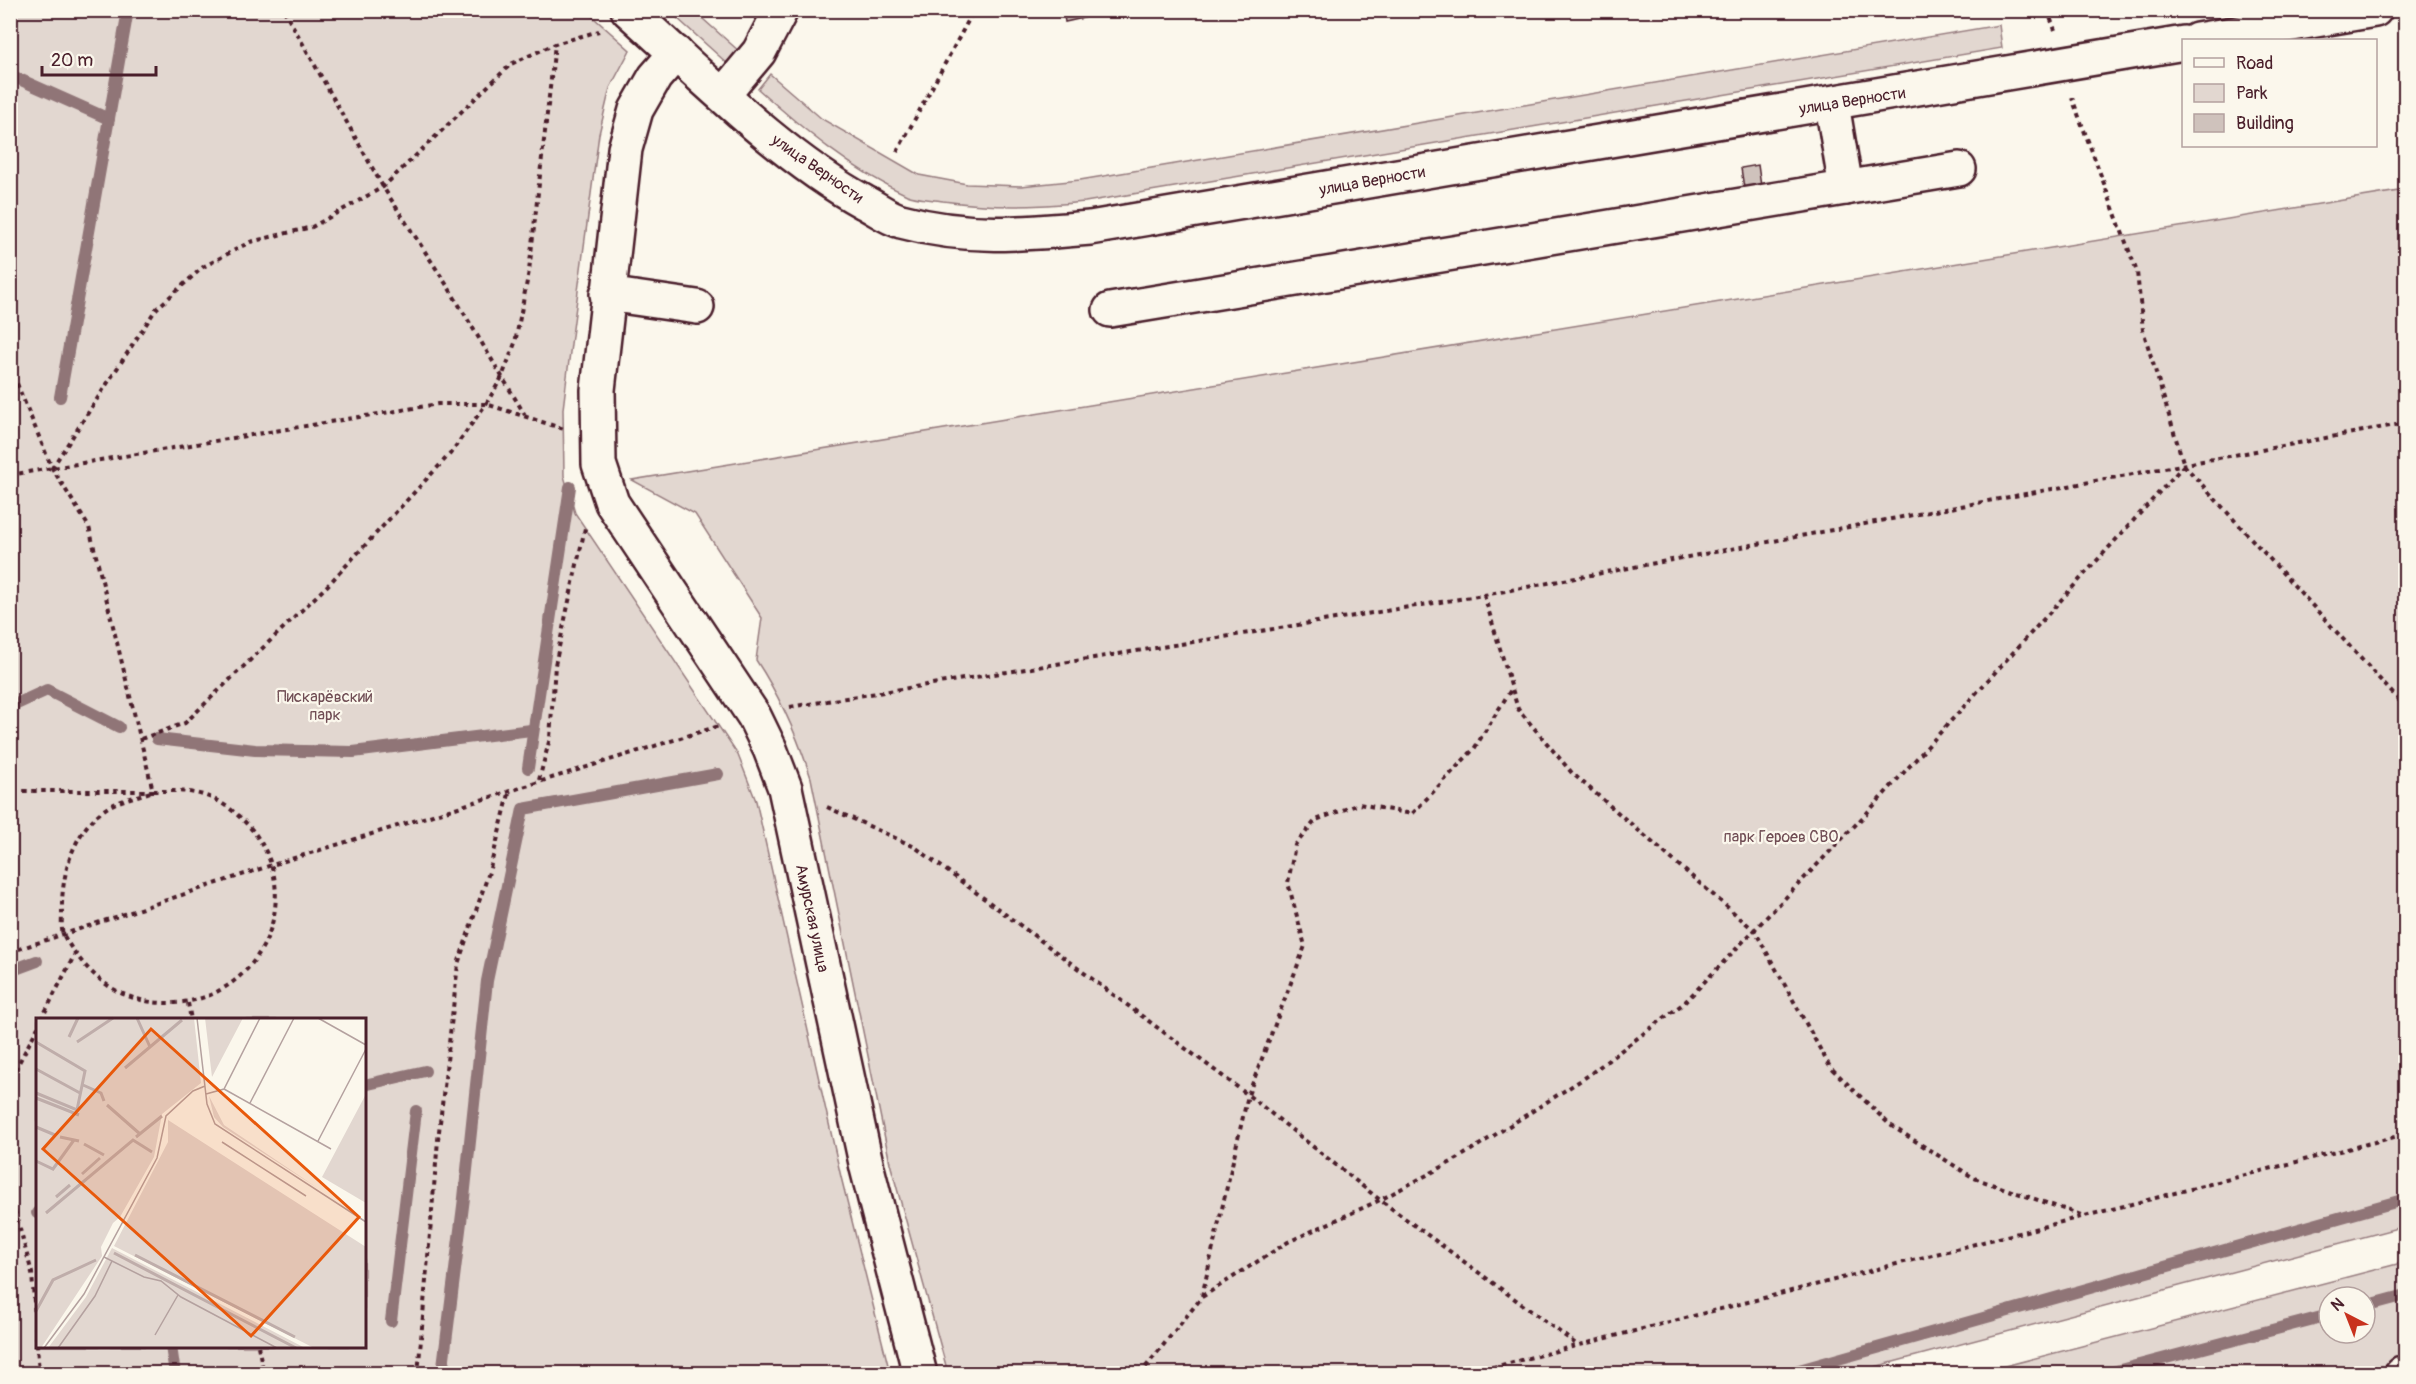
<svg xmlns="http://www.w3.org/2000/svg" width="2416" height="1384" viewBox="0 0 2416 1384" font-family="Pangolin,sans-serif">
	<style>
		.green { fill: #e2d7d0; stroke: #967b7e; stroke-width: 1.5; fill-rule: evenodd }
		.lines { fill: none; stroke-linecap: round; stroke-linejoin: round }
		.stream { stroke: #907477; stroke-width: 12 }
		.building { fill: #cfc2bc; stroke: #4a1f2b; stroke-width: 1.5 }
		.minor-casing { stroke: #4a1f2b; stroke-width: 38 }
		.path { stroke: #4a1f2b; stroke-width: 4; stroke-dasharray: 4.5 4.5; stroke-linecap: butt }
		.minor { stroke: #fbf7ec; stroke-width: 33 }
		.labels { text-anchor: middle; stroke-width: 4.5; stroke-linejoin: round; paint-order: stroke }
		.street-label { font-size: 16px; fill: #4a1f2b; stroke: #fbf7ec }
		.park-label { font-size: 16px; fill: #704d54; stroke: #fbf7ec }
		.inset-river { fill: none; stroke: #bfadaa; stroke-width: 3 }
		.inset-road { fill: none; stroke: #b4a19f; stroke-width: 1.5 }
		.view { fill: #e8590c; fill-opacity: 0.15; stroke: #e8590c; stroke-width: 3 }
		.inset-edge { fill: none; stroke: #4a1f2b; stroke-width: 3 }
	</style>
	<rect width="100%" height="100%" fill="#fbf7ec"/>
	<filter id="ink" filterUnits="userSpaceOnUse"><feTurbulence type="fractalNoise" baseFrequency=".0167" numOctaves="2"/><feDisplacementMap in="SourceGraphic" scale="12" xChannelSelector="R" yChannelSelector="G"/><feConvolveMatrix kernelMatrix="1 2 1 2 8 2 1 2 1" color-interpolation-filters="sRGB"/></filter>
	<g filter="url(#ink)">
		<!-- green -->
		<g class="green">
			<path d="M10,11H586L630,50L610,88L599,134L572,336L563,409L564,476L575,513L738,755L756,801L841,1177L890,1373H11ZM38,1020H364V1346H38Z"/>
			<polygon points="684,11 694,11 740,52 729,65 677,18"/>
			<path d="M1999,25L2002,48L1085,202C1034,207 994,208 943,201C932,199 917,199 907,195C851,170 803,129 758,89L770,74L822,119L919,175L967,184L1021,186L1080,180Z"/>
			<path d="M2405,190V1226L1852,1373H948L890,1163L811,778C797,735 781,698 756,660L762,618L695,514L632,480Z"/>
			<path d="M2405,1262V1373H1978ZM2329,1297H2365V1333H2329Z"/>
		</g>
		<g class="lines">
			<!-- stream -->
			<g class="stream">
				<polyline points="10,75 109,119"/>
				<polyline points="60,397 128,10"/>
				<polyline points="10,707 47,690 119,727"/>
				<polyline points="157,739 255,750 353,752 531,730"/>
				<polyline points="528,768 570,487"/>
				<polyline points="10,971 37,961"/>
				<polyline points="364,1085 425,1071"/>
				<polyline points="37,1213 38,1212"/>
				<polyline points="2365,1306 2406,1295"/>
				<polyline points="391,1321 416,1111"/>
				<polyline points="171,1346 175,1374"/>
				<polyline points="442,1374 464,1198 487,981 523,809 718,774"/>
				<polyline points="1785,1374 2406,1199"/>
				<polyline points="2105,1374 2329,1315"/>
			</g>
		</g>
		<!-- building -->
		<g class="building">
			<polygon points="1063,10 1119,10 1065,22"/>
			<polygon points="1758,165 1761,186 1744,188 1741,168"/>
		</g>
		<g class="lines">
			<!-- minor casing -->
			<g class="minor-casing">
				<g id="minor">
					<path d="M628,10C700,74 781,157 864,202C876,208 888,218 901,221C967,239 1023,234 1090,228L2184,43"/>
					<polyline points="2197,40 2375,10"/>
					<polyline points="676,53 655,77 636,110 625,149 598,390 599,464 612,503 754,716 770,749 785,788 867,1168 920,1374"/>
					<polyline points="723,95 759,52 781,10"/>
					<polyline points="1832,104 1846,188"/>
					<polyline points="607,294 697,307"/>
					<polyline points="1110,310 1959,169"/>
					<polyline points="2402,1374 2406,1373"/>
				</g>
			</g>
			<!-- path -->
			<g class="path">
				<polyline points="284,10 383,187 450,290 525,415"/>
				<polyline points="2047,10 2055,30"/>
				<polyline points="897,152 974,10"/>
				<polyline points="10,367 52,468 89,527 153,791 10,791"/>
				<polyline points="2184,465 2406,708"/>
				<polyline points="52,468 156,309 203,267 250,242 312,227 383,187 511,64 555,44 599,31"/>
				<polyline points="10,475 438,404 486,404 564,429"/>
				<polyline points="1484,595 1518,709 1572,773 1755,931 1830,1067 1890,1125 1974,1178 2084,1216"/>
				<polyline points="790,707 1484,595 2406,423"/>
				<polyline points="141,739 185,723 328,585 450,454 486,404 502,377 515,343 529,271 555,44"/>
				<polyline points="539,780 550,738 555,665 585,528"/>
				<path d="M153,791C170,791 187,790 203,795C218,799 233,810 244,821C311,887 265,1000 172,1003C145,1004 118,996 97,977C85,967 70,948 63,934C61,929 62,919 62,912C61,873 74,827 110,806C123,799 140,796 153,791Z"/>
				<polyline points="827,807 915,847 1248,1095 1380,1200 1576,1344"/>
				<polyline points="10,952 272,865 719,726"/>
				<polyline points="188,1003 191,1020"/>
				<polyline points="41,1020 76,952"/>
				<polyline points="10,1087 14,1072 38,1027"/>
				<polyline points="10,1193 32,1273 39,1374"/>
				<polyline points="1202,1296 1248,1095 1305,946 1288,883 1295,845 1316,820 1359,804 1412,814 1474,749 1512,688"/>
				<polyline points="258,1346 264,1374"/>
				<polyline points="418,1374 438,1140 458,964 489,872 510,790"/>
				<polyline points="1140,1374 1202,1297 1288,1242 1380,1200 1457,1159 1586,1077 1684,1003 1866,814 2184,465 2143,330 2137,272 2072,98"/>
				<polyline points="1466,1374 2406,1134"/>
			</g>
			<!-- minor -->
			<use href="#minor" class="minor"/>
		</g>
	</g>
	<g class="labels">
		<!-- street labels -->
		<g class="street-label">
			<text transform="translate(1852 100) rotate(-9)" y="6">улица Верности</text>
			<text transform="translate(818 168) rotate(35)" y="6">улица Верности</text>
			<text transform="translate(1372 180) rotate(-10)" y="6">улица Верности</text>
			<text transform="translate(813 918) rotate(78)" y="6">Амурская улица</text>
		</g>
		<!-- park labels -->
		<g class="park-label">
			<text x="325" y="702">Пискарёвский<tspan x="325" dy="18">парк</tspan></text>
			<text x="1781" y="842">парк Героев СВО</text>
		</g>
	</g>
	<!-- overview -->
	<g transform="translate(36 1018)">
		<rect width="330" height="330" fill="#fbf7ec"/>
		<path d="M0,0H158L165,65L126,96L118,139L84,199L77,205L65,229L66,238L5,330H0ZM169,0H207L176,59ZM330,76V185L286,159ZM173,78L188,107L283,171L187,109L178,99ZM132,102L330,229V330H278L78,228L132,124ZM76,230L269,330H12L50,279Z" fill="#e2d7d0"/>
		<path class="inset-river" d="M101,0L114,29M33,19L42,0M0,24L49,53L41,92L0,75M41,24L77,0M89,50L146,2M0,51L44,75M47,67L65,75L68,83M0,80L43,97M71,87L104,116M0,109L19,117M24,119L43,123M100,119L126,98M48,126L68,137M0,143L17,151L38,122M46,156L64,140M20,179L34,167M10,195L97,122L116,134M78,235L260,330M99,237L259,319M0,293L17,262L60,242"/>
		<path class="inset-road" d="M161,0L171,86L179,106L330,204M282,0L330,27M188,71L295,131M170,76L188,71L224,0M214,85L258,0M282,123L330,31M186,124L270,178M68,239L108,259L125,263L145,279L241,330M119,317L142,277M8,330L48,276L121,140L130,98L157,73L169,68M22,330L59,278L76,243"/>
		<path class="view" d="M115,11L323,199L215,318L7,131Z"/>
		<rect width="330" height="330" class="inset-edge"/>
	</g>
	<!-- margin -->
	<rect width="2416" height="1384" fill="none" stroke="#fbf7ec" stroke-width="36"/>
	<rect x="18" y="18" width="2380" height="1348" fill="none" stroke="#4a1f2b" stroke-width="2" filter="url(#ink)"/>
	<!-- legend -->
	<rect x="2182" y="39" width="195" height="108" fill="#fbf7ec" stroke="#b4a19f" stroke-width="1.5"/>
	<rect x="2194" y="58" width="30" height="9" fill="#fbf7ec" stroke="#b4a19f" stroke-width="1.5"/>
	<text x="2236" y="69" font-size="18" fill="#4a1f2b">Road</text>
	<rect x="2194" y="84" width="30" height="18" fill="#e2d7d0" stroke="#b4a19f" stroke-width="1.5"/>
	<text x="2236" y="99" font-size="18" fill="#4a1f2b">Park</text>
	<rect x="2194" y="114" width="30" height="18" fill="#cfc2bc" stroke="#b4a19f" stroke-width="1.5"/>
	<text x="2236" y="129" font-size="18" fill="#4a1f2b">Building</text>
	<!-- north arrow -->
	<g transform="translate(2347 1315) rotate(318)"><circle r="28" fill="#fbf7ec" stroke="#b4a19f" stroke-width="1.5"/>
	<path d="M0-4.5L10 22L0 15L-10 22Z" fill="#c8321e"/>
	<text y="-9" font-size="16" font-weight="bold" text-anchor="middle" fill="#4a1f2b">N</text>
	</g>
	<!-- scale -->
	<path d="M42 66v9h114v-9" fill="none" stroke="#4a1f2b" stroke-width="3"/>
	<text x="51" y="66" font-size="18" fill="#4a1f2b" stroke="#fbf7ec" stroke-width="4.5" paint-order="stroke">20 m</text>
</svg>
